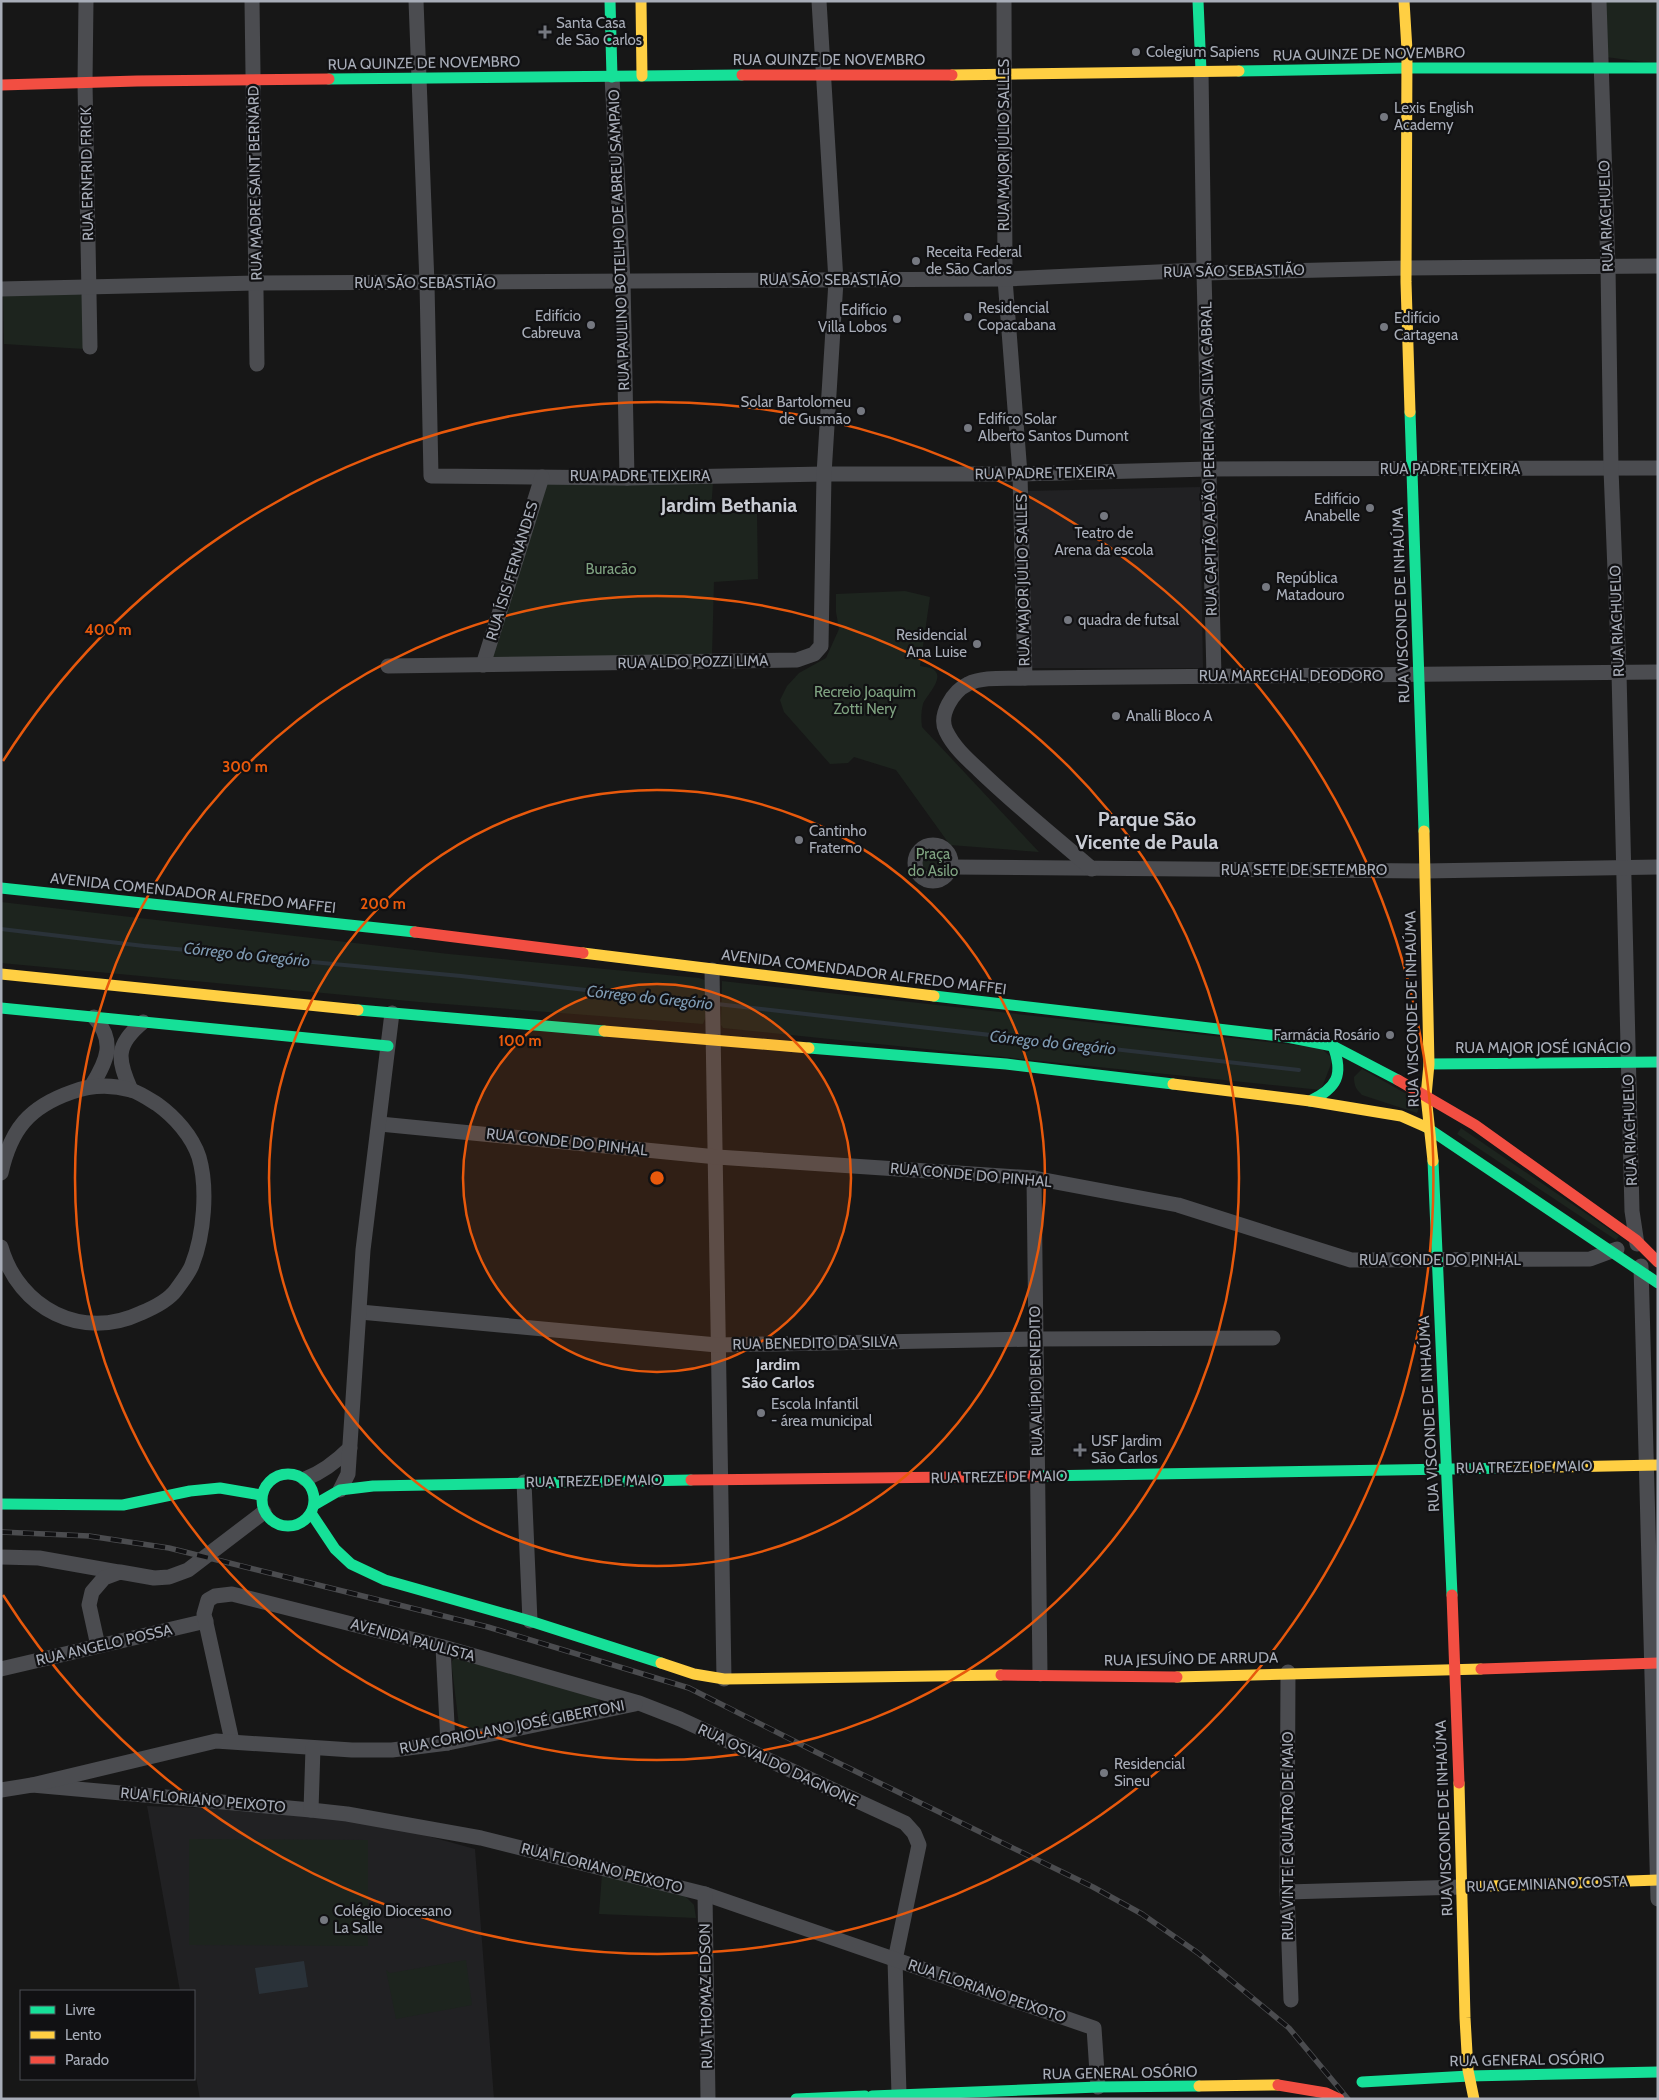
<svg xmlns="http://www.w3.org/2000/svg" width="1659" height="2100" viewBox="0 0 1659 2100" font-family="Cabin,sans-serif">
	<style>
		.built { fill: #212123 }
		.green { fill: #1d241e }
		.water { fill: #2a3239 }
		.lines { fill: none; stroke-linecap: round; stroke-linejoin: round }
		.stream { stroke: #2a3239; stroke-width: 4 }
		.street { stroke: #4b4c50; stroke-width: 15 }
		.fast { stroke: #16e098; stroke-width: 11 }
		.slow { stroke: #ffcf43; stroke-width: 11 }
		.jam { stroke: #f24e42; stroke-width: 11 }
		.rail-casing { stroke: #4b4c4f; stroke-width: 5.5 }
		.rail { stroke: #111113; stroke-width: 4; stroke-dasharray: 11; stroke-linecap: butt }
		.jam-bridge { stroke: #f24e42; stroke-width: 11 }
		.ring { fill: none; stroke: #e8590c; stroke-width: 2.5 }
		.poi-dot { fill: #757880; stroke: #111113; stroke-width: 2 }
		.labels { text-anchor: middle; stroke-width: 4.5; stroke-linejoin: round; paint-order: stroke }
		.poi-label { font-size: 15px; fill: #a8adb8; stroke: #111113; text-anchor: start }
		.street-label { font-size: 15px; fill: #a8adb8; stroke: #111113 }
		.park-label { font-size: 15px; fill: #7fa381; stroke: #111113 }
		.water-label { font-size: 16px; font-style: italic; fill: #7f9bb3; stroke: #111113 }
		.neighbourhood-label { font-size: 16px; font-weight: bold; fill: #c9ccd4; stroke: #111113 }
		.district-label { font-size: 20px; font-weight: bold; fill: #c9ccd4; stroke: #111113 }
		.centre { fill: #e8590c; stroke: #111113; stroke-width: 2.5 }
		.ring-label { font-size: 15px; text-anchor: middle; font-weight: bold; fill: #e8590c; stroke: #111113; stroke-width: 4.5; stroke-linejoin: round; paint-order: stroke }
	</style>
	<rect width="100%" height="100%" fill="#171717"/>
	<!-- built -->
	<g class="built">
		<polygon points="1200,487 1203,668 1031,668 1027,491"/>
		<polygon points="147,1806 347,1814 475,1849 494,2099 200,2099 194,2066 194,1991 180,1991"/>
	</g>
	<!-- green -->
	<g class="green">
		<polygon points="1606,1 1658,1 1658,64 1606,57"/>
		<polygon points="3,294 80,294 83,296 84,349 4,344"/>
		<polygon points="546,481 713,482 711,512 757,514 758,579 714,582 712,655 491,660"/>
		<path d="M905,591L930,597L920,666C924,667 931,667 934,670C945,678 926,696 923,704C921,712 921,719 922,727L1039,852L950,845L896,770L854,757L848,763L830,764L784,712L780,700L787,686L799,673L826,658L839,629L836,612V594Z"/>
		<circle cx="933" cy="863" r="15"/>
		<polygon points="1,902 449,954 699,978 705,980 705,1019 703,1024 419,1002 1,963"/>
		<polygon points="722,981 1321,1048 1333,1059 1321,1090 723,1028 721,1025"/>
		<path d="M1362,1069L1421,1102L1417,1113L1362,1095C1356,1089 1354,1086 1354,1077Z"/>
		<polygon points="1461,1128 1619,1236 1616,1240 1457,1134"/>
		<polygon points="455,1658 596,1695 599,1700 595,1706 460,1734 452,1668 452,1661"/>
		<polygon points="189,1839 368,1840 368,1946 189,1945"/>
		<polygon points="602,1874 686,1897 694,1905 696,1918 599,1914"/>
		<polygon points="466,1960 472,2005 396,2019 386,1970 390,1973"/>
	</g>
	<!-- water -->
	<polygon class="water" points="304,1961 308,1987 259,1994 255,1968"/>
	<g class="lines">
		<!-- stream -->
		<g class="stream">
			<polyline points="1,929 144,946 461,976 710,1004"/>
			<polyline points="717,1004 1299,1070"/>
		</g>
		<!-- street -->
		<g class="street">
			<polyline points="86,1 85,83 90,347"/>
			<polyline points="252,1 257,364"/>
			<polyline points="416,1 427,284 431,476 627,478 824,474 1020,474 1209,469 1658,468"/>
			<polyline points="1004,1 1005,279 1020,474 1025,678"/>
			<polyline points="1599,1 1608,267 1611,469 1619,673 1632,1211 1637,1244"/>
			<polyline points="1201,71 1204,273 1214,676"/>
			<polyline points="612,77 623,282 627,478"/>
			<polyline points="1,289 256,283 1005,279 1200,270 1204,273 1406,268 1658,266"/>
			<polyline points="483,665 542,477"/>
			<polyline points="388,666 797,660 814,654 821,646 824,474 836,281 819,1"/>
			<circle cx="933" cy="863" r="18"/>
			<polyline points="951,867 1425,871 1658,867"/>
			<path d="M1092,869C1054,836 1014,804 978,769C966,758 953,746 946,731C938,715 953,691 968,684C983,676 1008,679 1025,678L1658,672"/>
			<polyline points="712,970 724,1679"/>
			<path d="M92,1085C107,1061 116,1041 94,1017"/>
			<path d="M131,1090C117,1059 115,1045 143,1022"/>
			<polyline points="380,1124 717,1157 1034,1178 1178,1205 1351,1260 1590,1259 1617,1249"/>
			<path d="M1,1173C11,1129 29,1107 72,1092C91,1085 110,1084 131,1090C140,1093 149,1099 157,1104C175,1117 192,1136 199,1157C208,1188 204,1235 192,1265C189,1273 181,1283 176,1290C168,1301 153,1308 141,1313C82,1341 19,1309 1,1247"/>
			<polyline points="1034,1178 1040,1674"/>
			<polyline points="1641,1266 1658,1899"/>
			<polyline points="360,1312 717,1345 1036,1339 1273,1338"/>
			<path d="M305,1479C323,1472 336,1462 350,1448"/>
			<polyline points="524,1482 530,1621"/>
			<polyline points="340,1490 348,1474 363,1250 392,1013"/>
			<polyline points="1,1557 39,1558 118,1572"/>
			<polyline points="98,1646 89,1605 92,1592 104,1578 120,1572 154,1578 169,1577 188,1570 264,1512"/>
			<polyline points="443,1647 448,1743"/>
			<polyline points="1,1669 206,1621"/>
			<polyline points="1288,1672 1287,1892 1291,2000"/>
			<polyline points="232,1741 204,1614 208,1600 215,1596 232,1594 443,1647 639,1703 680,1719 905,1823 914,1833 919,1845 895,1960 899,2094"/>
			<polyline points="32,1785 311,1810 347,1814 481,1838 705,1894 1094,2028 1098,2087"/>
			<polyline points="1,1790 32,1785 216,1741 352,1750 392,1750 448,1743 635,1704"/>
			<polyline points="311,1810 313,1748"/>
			<polyline points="1287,1892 1462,1887"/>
			<polyline points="705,1894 708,2099"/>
		</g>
		<!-- fast -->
		<g class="fast">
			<polyline points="610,1 612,77"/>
			<polyline points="1198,1 1201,71"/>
			<polyline points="1239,71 1407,68 1658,68"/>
			<polyline points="329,79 742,75"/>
			<polyline points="1410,412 1424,831"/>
			<polyline points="1,888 415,932"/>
			<polyline points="934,996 1287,1037 1333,1046 1398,1080"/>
			<polyline points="1,1008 388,1046"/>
			<polyline points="358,1010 604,1031"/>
			<polyline points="809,1048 1006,1064 1173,1084"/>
			<polyline points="1429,1064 1658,1062"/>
			<path d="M1310,1101C1337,1088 1344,1075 1333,1046"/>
			<polyline points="1426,1127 1658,1283"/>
			<polyline points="1433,1161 1452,1595"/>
			<circle cx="288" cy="1500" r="26"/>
			<polyline points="1039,1476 1511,1468"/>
			<polyline points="1,1504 123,1505 190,1491 220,1488 261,1495"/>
			<polyline points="314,1505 340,1490 373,1486 691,1480"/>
			<polyline points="311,1513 335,1549 351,1564 385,1580 530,1621 661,1663"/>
			<polyline points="1362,2082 1469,2076 1658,2072"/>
			<polyline points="872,2096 1098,2087 1199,2086"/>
			<polyline points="796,2099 865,2096"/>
		</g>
		<!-- slow -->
		<g class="slow">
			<polyline points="641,1 642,76"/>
			<polyline points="1404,1 1407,50 1406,282 1410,412"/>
			<polyline points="952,75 1239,71"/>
			<polyline points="1424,831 1429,1064 1426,1096 1433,1161"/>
			<polyline points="583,953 934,996"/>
			<polyline points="1,974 358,1010"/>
			<polyline points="604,1031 809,1048"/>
			<polyline points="1173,1084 1310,1101 1401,1116 1426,1127"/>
			<polyline points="1511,1468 1658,1465"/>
			<polyline points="661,1663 694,1674 724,1679 1001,1675"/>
			<polyline points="1177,1677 1481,1669"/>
			<polyline points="1459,1783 1465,2018 1468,2070 1474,2099"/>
			<polyline points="1462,1887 1658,1880"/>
			<polyline points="1199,2086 1278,2085"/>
		</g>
		<!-- jam -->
		<g class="jam">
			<polyline points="742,75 952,75"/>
			<polyline points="1,85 137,81 329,79"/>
			<polyline points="415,932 583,953"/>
			<polyline points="1398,1080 1475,1125 1636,1240 1658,1262"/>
			<polyline points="691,1480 1039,1476"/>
			<polyline points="1452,1595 1459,1783"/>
			<polyline points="1481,1669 1658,1663"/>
			<polyline points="1001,1675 1177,1677"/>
		</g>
		<!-- rail casing -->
		<g class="rail-casing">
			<polyline id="rail" points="1,1532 89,1536 169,1548 488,1627 689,1688 816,1752 1093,1887 1142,1914 1198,1953 1289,2028 1348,2099"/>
		</g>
		<!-- rail -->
		<use href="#rail" class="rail"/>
		<!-- jam-bridge -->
		<polyline class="jam-bridge" points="1278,2085 1326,2093 1339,2099"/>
	</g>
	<!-- distance rings -->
	<circle cx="657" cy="1178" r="194" fill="#e8590c" fill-opacity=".12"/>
	<g class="ring">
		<circle cx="657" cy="1178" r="194"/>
		<circle cx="657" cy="1178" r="388"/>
		<circle cx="657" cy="1178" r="582"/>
		<path d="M3 761A776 776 0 1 1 3 1595"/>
	</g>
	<!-- markers -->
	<g class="poi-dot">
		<path d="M542.5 24.5h5v5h5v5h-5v5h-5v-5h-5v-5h5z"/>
		<circle cx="1136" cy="52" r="5"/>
		<circle cx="1384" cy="117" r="5"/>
		<circle cx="916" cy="261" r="5"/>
		<circle cx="968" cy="317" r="5"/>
		<circle cx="897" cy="319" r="5"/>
		<circle cx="591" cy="325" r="5"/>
		<circle cx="1384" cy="327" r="5"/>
		<circle cx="861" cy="411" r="5"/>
		<circle cx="968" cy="428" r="5"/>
		<circle cx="1370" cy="508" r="5"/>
		<circle cx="1104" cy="516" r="5"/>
		<circle cx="1266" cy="587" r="5"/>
		<circle cx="1068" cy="620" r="5"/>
		<circle cx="977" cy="644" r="5"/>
		<circle cx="1116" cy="716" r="5"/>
		<circle cx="799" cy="840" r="5"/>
		<circle cx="1390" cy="1035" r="5"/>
		<circle cx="761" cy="1413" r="5"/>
		<path d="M1077.5 1442.5h5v5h5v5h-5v5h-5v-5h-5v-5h5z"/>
		<circle cx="1104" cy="1773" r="5"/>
		<circle cx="324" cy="1920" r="5"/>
	</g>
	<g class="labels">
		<!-- poi labels -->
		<g class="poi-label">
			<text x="556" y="28">Santa Casa<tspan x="556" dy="17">de São Carlos</tspan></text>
			<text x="1146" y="57">Colegium Sapiens</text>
			<text x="1394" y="113">Lexis English<tspan x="1394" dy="17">Academy</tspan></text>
			<text x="926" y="257">Receita Federal<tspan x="926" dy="17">de São Carlos</tspan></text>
			<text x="978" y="313">Residencial<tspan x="978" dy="17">Copacabana</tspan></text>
			<text x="887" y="315" text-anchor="end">Edifício<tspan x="887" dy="17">Villa Lobos</tspan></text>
			<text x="581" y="321" text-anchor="end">Edifício<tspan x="581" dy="17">Cabreuva</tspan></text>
			<text x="1394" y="323">Edifício<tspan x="1394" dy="17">Cartagena</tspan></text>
			<text x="851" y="407" text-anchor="end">Solar Bartolomeu<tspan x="851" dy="17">de Gusmão</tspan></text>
			<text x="978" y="424">Edifíco Solar<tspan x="978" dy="17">Alberto Santos Dumont</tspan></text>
			<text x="1360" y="504" text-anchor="end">Edifício<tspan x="1360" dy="17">Anabelle</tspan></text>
			<text x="1104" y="538" text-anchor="middle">Teatro de<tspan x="1104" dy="17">Arena da escola</tspan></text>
			<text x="1276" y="583">República<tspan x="1276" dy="17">Matadouro</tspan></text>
			<text x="1078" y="625">quadra de futsal</text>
			<text x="967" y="640" text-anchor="end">Residencial<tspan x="967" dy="17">Ana Luise</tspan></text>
			<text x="1126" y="721">Analli Bloco A</text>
			<text x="809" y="836">Cantinho<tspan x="809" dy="17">Fraterno</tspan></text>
			<text x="1380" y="1040" text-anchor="end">Farmácia Rosário</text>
			<text x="771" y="1409">Escola Infantil<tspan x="771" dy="17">- área municipal</tspan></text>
			<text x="1091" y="1446">USF Jardim<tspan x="1091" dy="17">São Carlos</tspan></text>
			<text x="1114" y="1769">Residencial<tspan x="1114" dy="17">Sineu</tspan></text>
			<text x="334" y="1916">Colégio Diocesano<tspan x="334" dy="17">La Salle</tspan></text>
		</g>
		<!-- street labels -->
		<g class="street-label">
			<text transform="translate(1369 54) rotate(-1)" y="5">RUA QUINZE DE NOVEMBRO</text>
			<text x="829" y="65">RUA QUINZE DE NOVEMBRO</text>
			<text transform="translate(424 63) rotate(-1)" y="5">RUA QUINZE DE NOVEMBRO</text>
			<text transform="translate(1004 145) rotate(-90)" y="5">RUA MAJOR JÚLIO SALLES</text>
			<text transform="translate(87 174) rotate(-91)" y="5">RUA ERNFRID FRICK</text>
			<text transform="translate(255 183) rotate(-91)" y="5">RUA MADRE SAINT BERNARD</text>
			<text transform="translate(1606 216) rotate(-92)" y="5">RUA RIACHUELO</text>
			<text transform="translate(619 240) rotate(-92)" y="5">RUA PAULINO BOTELHO DE ABREU SAMPAIO</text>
			<text transform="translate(1234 271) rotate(-1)" y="5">RUA SÃO SEBASTIÃO</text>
			<text x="830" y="285">RUA SÃO SEBASTIÃO</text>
			<text x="425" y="288">RUA SÃO SEBASTIÃO</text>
			<text transform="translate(1209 459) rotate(-91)" y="5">RUA CAPITÃO ADÃO PEREIRA DA SILVA CABRAL</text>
			<text x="1450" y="474">RUA PADRE TEIXEIRA</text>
			<text transform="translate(1045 473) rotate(-1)" y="5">RUA PADRE TEIXEIRA</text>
			<text x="640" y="481">RUA PADRE TEIXEIRA</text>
			<text transform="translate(512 571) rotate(-73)" y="5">RUA ÍSIS FERNANDES</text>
			<text transform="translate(1023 580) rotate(-91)" y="5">RUA MAJOR JÚLIO SALLES</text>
			<text transform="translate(1401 605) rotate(-92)" y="5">RUA VISCONDE DE INHAÚMA</text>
			<text transform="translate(1617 621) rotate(-92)" y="5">RUA RIACHUELO</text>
			<text transform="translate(693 662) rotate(-1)" y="5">RUA ALDO POZZI LIMA</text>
			<text x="1291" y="681">RUA MARECHAL DEODORO</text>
			<text x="1304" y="875">RUA SETE DE SETEMBRO</text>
			<text transform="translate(193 893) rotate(6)" y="5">AVENIDA COMENDADOR ALFREDO MAFFEI</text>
			<text transform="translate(864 972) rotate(7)" y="5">AVENIDA COMENDADOR ALFREDO MAFFEI</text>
			<text transform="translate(1412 1009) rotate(-91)" y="5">RUA VISCONDE DE INHAÚMA</text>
			<text x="1543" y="1053">RUA MAJOR JOSÉ IGNÁCIO</text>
			<text transform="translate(1630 1130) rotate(-92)" y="5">RUA RIACHUELO</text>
			<text transform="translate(567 1142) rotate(6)" y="5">RUA CONDE DO PINHAL</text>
			<text transform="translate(971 1175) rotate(5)" y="5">RUA CONDE DO PINHAL</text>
			<text x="1440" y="1265">RUA CONDE DO PINHAL</text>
			<text transform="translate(815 1343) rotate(-1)" y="5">RUA BENEDITO DA SILVA</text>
			<text transform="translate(1036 1381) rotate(-91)" y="5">RUA ALÍPIO BENEDITO</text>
			<text transform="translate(1429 1414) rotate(-93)" y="5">RUA VISCONDE DE INHAÚMA</text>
			<text transform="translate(1524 1467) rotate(-1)" y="5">RUA TREZE DE MAIO</text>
			<text transform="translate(999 1477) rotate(-1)" y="5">RUA TREZE DE MAIO</text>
			<text transform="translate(594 1481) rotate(-1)" y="5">RUA TREZE DE MAIO</text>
			<text transform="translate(413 1640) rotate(15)" y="5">AVENIDA PAULISTA</text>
			<text transform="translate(104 1645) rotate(-13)" y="5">RUA ANGELO POSSA</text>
			<text transform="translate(1191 1659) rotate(-1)" y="5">RUA JESUÍNO DE ARRUDA</text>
			<text transform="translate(512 1727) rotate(-11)" y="5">RUA CORIOLANO JOSÉ GIBERTONI</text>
			<text transform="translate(778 1765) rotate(25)" y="5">RUA OSVALDO DAGNONE</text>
			<text transform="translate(203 1800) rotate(5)" y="5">RUA FLORIANO PEIXOTO</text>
			<text transform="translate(1444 1818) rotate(-92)" y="5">RUA VISCONDE DE INHAÚMA</text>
			<text transform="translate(1288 1836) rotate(-90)" y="5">RUA VINTE E QUATRO DE MAIO</text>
			<text transform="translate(602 1868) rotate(14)" y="5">RUA FLORIANO PEIXOTO</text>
			<text transform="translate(1547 1884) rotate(-2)" y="5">RUA GEMINIANO COSTA</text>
			<text transform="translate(987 1991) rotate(19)" y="5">RUA FLORIANO PEIXOTO</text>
			<text transform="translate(706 1996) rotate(-91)" y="5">RUA THOMAZ EDSON</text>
			<text transform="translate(1527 2060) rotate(-1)" y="5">RUA GENERAL OSÓRIO</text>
			<text transform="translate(1120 2073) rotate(-1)" y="5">RUA GENERAL OSÓRIO</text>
		</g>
		<!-- park labels -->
		<g class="park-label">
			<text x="611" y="574">Buracão</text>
			<text x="865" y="697">Recreio Joaquim<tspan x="865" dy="17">Zotti Nery</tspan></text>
			<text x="933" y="859">Praça<tspan x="933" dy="17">do Asilo</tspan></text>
		</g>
		<!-- water labels -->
		<g class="water-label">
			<text transform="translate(247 954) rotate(6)" y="6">Córrego do Gregório</text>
			<text transform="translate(650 997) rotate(6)" y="6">Córrego do Gregório</text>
			<text transform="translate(1053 1042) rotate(6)" y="6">Córrego do Gregório</text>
		</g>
		<!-- neighbourhood labels -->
		<g class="neighbourhood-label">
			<text x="778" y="1370">Jardim<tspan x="778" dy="18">São Carlos</tspan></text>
		</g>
		<!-- district labels -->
		<g class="district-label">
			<text x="729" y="512">Jardim Bethania</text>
			<text x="1147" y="826">Parque São<tspan x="1147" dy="23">Vicente de Paula</tspan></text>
		</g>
	</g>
	<circle cx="657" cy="1178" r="8" class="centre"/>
	<g class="ring-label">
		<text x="108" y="635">400 m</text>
		<text x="245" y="772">300 m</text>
		<text x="383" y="909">200 m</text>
		<text x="520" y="1046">100 m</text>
	</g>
	<!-- border -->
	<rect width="1659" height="2100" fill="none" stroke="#a8adb8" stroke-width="5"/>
	<!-- legend -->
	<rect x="20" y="1990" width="175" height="90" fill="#111113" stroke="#4d4f55"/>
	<rect x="30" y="2006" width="25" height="8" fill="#16e098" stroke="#4d4f55"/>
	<text x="65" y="2015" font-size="15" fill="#a8adb8">Livre</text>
	<rect x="30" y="2031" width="25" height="8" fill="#ffcf43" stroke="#4d4f55"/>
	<text x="65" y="2040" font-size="15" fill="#a8adb8">Lento</text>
	<rect x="30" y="2056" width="25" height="8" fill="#f24e42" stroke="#4d4f55"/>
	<text x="65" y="2065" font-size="15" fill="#a8adb8">Parado</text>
</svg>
